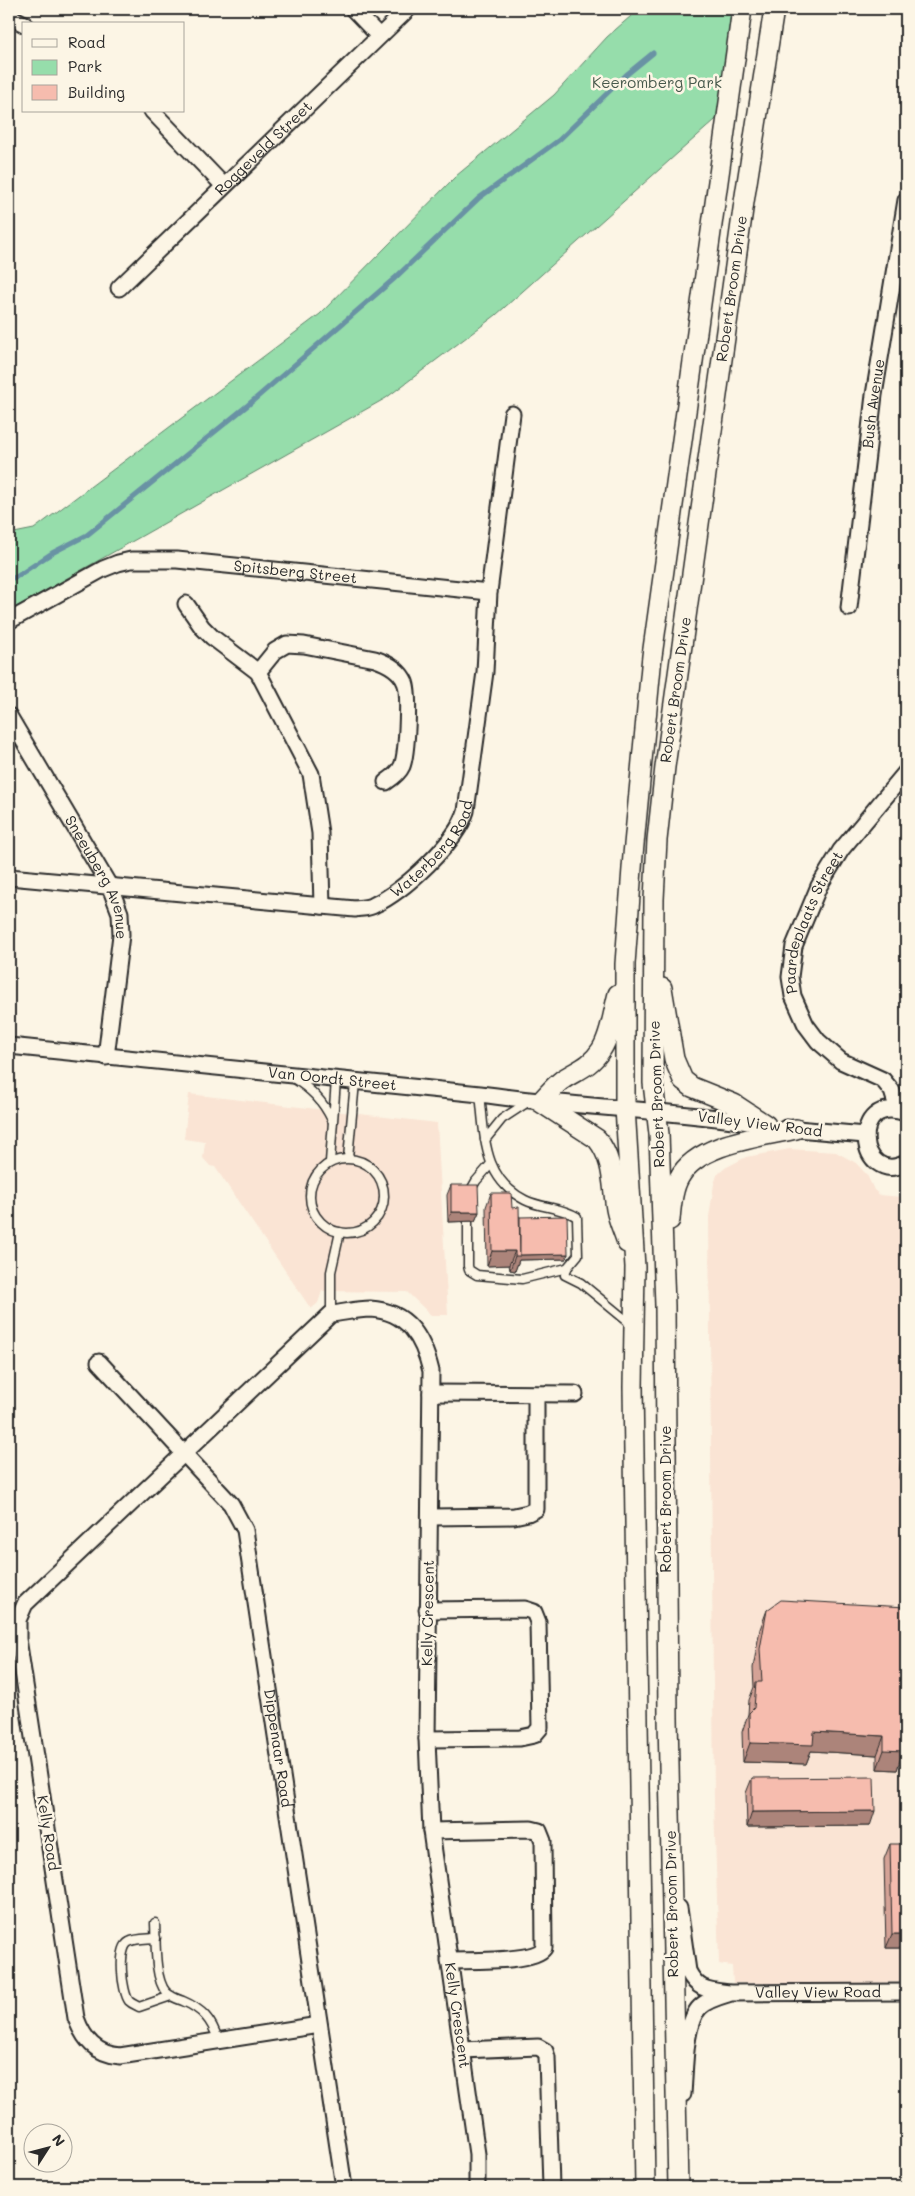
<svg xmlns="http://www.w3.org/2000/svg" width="915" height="2196" viewBox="0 0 915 2196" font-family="Mali,sans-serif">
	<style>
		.built { fill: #fae4d4 }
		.green { fill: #96ddab; stroke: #60846b }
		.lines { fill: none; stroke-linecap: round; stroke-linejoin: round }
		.stream { stroke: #6992a4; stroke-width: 5 }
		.service-casing { stroke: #2b2b2b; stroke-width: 11 }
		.minor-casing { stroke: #2b2b2b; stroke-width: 19 }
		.tertiary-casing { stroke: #2b2b2b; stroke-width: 22 }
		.service { stroke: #fcf5e5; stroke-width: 8 }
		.minor { stroke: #fcf5e5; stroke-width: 15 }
		.tertiary { stroke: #fcf5e5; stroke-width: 19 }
		.wall { fill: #d4a296; stroke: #2b2b2b }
		.shaded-wall { fill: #ac847a; stroke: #2b2b2b }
		.building { fill: #f6bcae; stroke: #2b2b2b }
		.labels { text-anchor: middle; stroke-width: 5; stroke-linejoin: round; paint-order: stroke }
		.park-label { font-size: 15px; fill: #46584b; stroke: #fcf5e5 }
		.street-label { font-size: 15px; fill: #2b2b2b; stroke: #fcf5e5 }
	</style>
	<rect width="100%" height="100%" fill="#fcf5e5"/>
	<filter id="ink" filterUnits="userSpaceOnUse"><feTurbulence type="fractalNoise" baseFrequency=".02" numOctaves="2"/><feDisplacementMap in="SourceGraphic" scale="10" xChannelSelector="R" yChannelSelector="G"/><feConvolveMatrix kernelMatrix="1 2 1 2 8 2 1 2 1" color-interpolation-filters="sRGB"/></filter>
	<g filter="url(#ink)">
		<!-- built -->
		<g class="built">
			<polygon points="189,1094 437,1123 448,1315 431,1315 407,1292 322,1291 318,1303 311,1309 215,1167 210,1166 203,1158 205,1142 184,1139"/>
			<polygon points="790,1149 836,1152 856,1163 867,1175 874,1190 880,1195 901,1197 906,1193 906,1982 834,1984 733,1983 732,1966 719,1964 714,1803 709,1217 714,1184 717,1175 725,1168 746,1157"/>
		</g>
		<!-- green -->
		<polygon class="green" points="639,9 738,9 724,112 496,315 386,398 9,611 9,534 34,529 320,314 456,176 554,95 607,37"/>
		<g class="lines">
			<!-- stream -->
			<polyline class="stream" points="9,579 16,577 52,553 87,535 248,405 395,278 479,198 559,140 626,75 653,53"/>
			<!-- service casing -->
			<g class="service-casing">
				<g id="service">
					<path d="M293,1078C311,1089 323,1101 332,1120"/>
					<path d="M480,1094C485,1135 482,1178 525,1200C541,1208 561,1207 577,1217L578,1255L567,1268L565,1275L581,1283L632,1325"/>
					<polyline points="485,1140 502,1119 528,1102"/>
					<polyline points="348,1158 355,1082"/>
					<circle cx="347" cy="1196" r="37"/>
					<polyline points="330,1162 336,1080"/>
					<polyline points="469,1193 476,1181 490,1165"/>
					<polyline points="468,1222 468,1266 469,1270 477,1275 522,1279 567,1268"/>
					<polyline points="331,1314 331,1272 340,1232"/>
					<path d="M155,1923C156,1941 154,1978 166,1992C171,1997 177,1999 183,2001C202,2009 212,2020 218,2040"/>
					<path d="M156,1938C148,1939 136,1938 129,1942C117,1948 122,1992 129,2001C132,2004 136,2005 139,2007L171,1996"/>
				</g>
			</g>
			<!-- minor casing -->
			<g class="minor-casing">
				<g id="minor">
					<polyline points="353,9 379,36"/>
					<polyline points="9,16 24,24"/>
					<polyline points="152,111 224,186"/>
					<path id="s1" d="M119,288L408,9"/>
					<polyline points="186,604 202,627 212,637 258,672 311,774 320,833 322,906"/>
					<path id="s2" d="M849,608L874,395L906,200"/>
					<path id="s3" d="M9,621L103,569L118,563L131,560H177L489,592"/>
					<path d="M258,672L275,651L287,644L304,645L375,659C387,663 400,670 405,682C410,693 407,754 402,766C399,773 392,778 386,782"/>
					<path id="s4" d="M9,716L110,887L120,913L121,935L106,1057"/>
					<path id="s5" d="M9,877L355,909C362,908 369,908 374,905C404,891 457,842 466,811L485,672L489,592L512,414"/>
					<path id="s6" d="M9,1046L480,1094C574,1107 669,1110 763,1124"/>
					<path id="s7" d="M898,1110L892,1091L883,1080L841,1061L818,1041L806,1025L793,996L790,977L794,946L819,886L841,850L906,772"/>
					<path d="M906,1113C848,1092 858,1188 906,1163"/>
					<polyline points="786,1128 865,1135"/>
					<path id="s8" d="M99,1362L231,1504L245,1530L344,2187"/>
					<polyline points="431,1393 575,1394"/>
					<polyline points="430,1517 514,1516 528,1513 536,1509 536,1395"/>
					<polyline points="427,1739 520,1738 534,1735 540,1728 538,1622 534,1612 525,1609 427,1610"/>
					<path d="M431,1831L531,1829L539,1831L543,1841L544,1948C534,1963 469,1960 449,1961"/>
					<path id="s9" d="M679,1908L688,1971C698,1991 709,1990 730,1993L906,1992"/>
					<path id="s10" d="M319,2025L120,2056C96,2054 84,2040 76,2018L18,1639V1620L25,1604L331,1314C343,1313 357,1309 370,1309C408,1311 423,1338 431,1371L427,1739L431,1831L477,2154V2187"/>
					<polyline points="462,2050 538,2047 545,2051 547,2057 551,2187"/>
					<path d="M683,2094C685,2072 684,2022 700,2007C707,2000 718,1997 728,1994"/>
				</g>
			</g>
			<!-- tertiary casing -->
			<g class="tertiary-casing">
				<g id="tertiary">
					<polyline points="662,988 674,1059 683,1080 692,1087 734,1104 766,1125"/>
					<path d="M618,994C613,1012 611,1035 601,1050C590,1067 577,1070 562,1080C554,1086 547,1095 540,1102L597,1139C614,1160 612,1185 616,1209C618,1221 624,1232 627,1243"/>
					<path d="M670,1220C671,1207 672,1190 679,1178C697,1143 761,1137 796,1129"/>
					<polyline points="645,2187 633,1387 635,1267 625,1108 625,964 633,855 652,656 742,9"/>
					<path id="s11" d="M678,2187L668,1718L665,1306L659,1134L653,1083L654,899L657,840L665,767L744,202L774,9"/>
				</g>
			</g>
			<!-- service -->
			<use href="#service" class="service"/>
			<!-- minor -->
			<use href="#minor" class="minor"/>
			<!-- tertiary -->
			<use href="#tertiary" class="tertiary"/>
		</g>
		<!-- wall -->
		<g class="wall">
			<polygon points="451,1185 479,1212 475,1221 448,1222 447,1195"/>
			<polygon points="491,1193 512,1208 520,1217 568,1254 566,1259 519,1260 515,1271 510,1270 509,1265 487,1266 486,1207"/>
			<polygon points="906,1376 906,1484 904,1484 899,1478"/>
			<polygon points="906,1607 906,1757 901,1757 897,1770 877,1769 877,1755 811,1751 806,1764 743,1762 742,1732 748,1714 749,1700 754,1687 753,1668 760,1629 767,1610"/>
			<polygon points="752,1778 870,1826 747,1827 746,1793"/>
			<polygon points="890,1844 906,1948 886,1948 884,1859"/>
		</g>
		<!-- shaded-wall -->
		<g class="shaded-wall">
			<polygon points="451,1212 479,1212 475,1221 448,1222"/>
			<polygon points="492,1251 515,1251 509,1265 487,1266"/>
			<polygon points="568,1254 566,1259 519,1260 515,1271 510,1270 515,1256 517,1255"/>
			<polygon points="814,1732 884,1736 877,1755 811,1751 806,1764 743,1762 750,1743"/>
			<polygon points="905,1738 906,1738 906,1757 901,1757 897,1770 877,1769 884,1750"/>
			<polygon points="875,1811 870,1826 747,1827 752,1812"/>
			<polygon points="892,1934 906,1934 906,1948 886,1948"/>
		</g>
		<!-- building -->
		<g class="building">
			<polygon points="451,1185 478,1185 479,1212 451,1212"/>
			<polygon points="491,1193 511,1193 512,1208 519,1207 520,1256 515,1256 515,1251 492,1251"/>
			<polygon points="567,1216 568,1254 520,1255 520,1217"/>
			<polygon points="781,1600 906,1607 906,1738 905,1738 903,1751 884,1750 884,1736 814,1732 813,1745 750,1743 749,1713 754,1708 756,1682 762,1682 760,1649 767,1610"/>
			<polygon points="874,1777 875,1811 752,1812 752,1778"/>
			<polygon points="890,1844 906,1844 906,1934 892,1934"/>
		</g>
	</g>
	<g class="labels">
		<!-- park labels -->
		<g class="park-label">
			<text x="657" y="88">Keeromberg Park</text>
		</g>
		<!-- street labels -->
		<g class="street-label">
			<text dy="5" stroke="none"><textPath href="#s1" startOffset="201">Roggeveld Street</textPath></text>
			<text dy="5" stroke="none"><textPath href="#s11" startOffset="1904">Robert Broom Drive</textPath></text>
			<text dy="5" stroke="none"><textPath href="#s2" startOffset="206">Bush Avenue</textPath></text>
			<text dy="5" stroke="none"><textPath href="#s3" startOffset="302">Spitsberg Street</textPath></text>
			<text dy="5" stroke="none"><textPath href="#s11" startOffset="1499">Robert Broom Drive</textPath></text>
			<text dy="5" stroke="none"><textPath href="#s5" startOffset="450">Waterberg Road</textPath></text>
			<text dy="5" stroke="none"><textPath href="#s4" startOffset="185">Sneeuberg Avenue</textPath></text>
			<text dy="5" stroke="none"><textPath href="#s7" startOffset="241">Paardeplaats Street</textPath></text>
			<text dy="5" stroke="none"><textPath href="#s6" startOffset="325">Van Oordt Street</textPath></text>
			<text transform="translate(657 1094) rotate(-92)" y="5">Robert Broom Drive</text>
			<text transform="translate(760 1124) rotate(7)" y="5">Valley View Road</text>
			<text transform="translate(666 1499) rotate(-90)" y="5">Robert Broom Drive</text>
			<text transform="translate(428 1613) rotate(-89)" y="5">Kelly Crescent</text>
			<text dy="5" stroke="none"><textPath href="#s8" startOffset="444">Dippenaar Road</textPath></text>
			<text transform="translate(48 1833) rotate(81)" y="5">Kelly Road</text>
			<text transform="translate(672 1904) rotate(-91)" y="5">Robert Broom Drive</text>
			<text dy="5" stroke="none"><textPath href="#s9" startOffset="202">Valley View Road</textPath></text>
			<text dy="5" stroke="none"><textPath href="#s10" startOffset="1885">Kelly Crescent</textPath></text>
		</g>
	</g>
	<!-- margin -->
	<rect width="915" height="2196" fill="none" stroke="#fcf5e5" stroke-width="30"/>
	<rect x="15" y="15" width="885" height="2166" fill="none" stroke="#2b2b2b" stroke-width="2" filter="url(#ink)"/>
	<!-- legend -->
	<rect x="22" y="22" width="162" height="90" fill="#fcf5e5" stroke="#a8a49b"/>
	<rect x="32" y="39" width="25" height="8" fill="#fcf5e5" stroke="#a8a49b"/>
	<text x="68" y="48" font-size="15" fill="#2b2b2b">Road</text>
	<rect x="32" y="60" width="25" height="15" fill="#96ddab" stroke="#a8a49b"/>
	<text x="68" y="72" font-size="15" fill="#2b2b2b">Park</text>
	<rect x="32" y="85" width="25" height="15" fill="#f6bcae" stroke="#a8a49b"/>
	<text x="68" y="98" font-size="15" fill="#2b2b2b">Building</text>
	<!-- north arrow -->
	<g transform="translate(48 2148) rotate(54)"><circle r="24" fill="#fcf5e5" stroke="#a8a49b"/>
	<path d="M0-4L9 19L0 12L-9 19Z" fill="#2b2b2b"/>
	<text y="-8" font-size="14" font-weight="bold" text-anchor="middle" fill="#2b2b2b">N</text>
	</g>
</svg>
